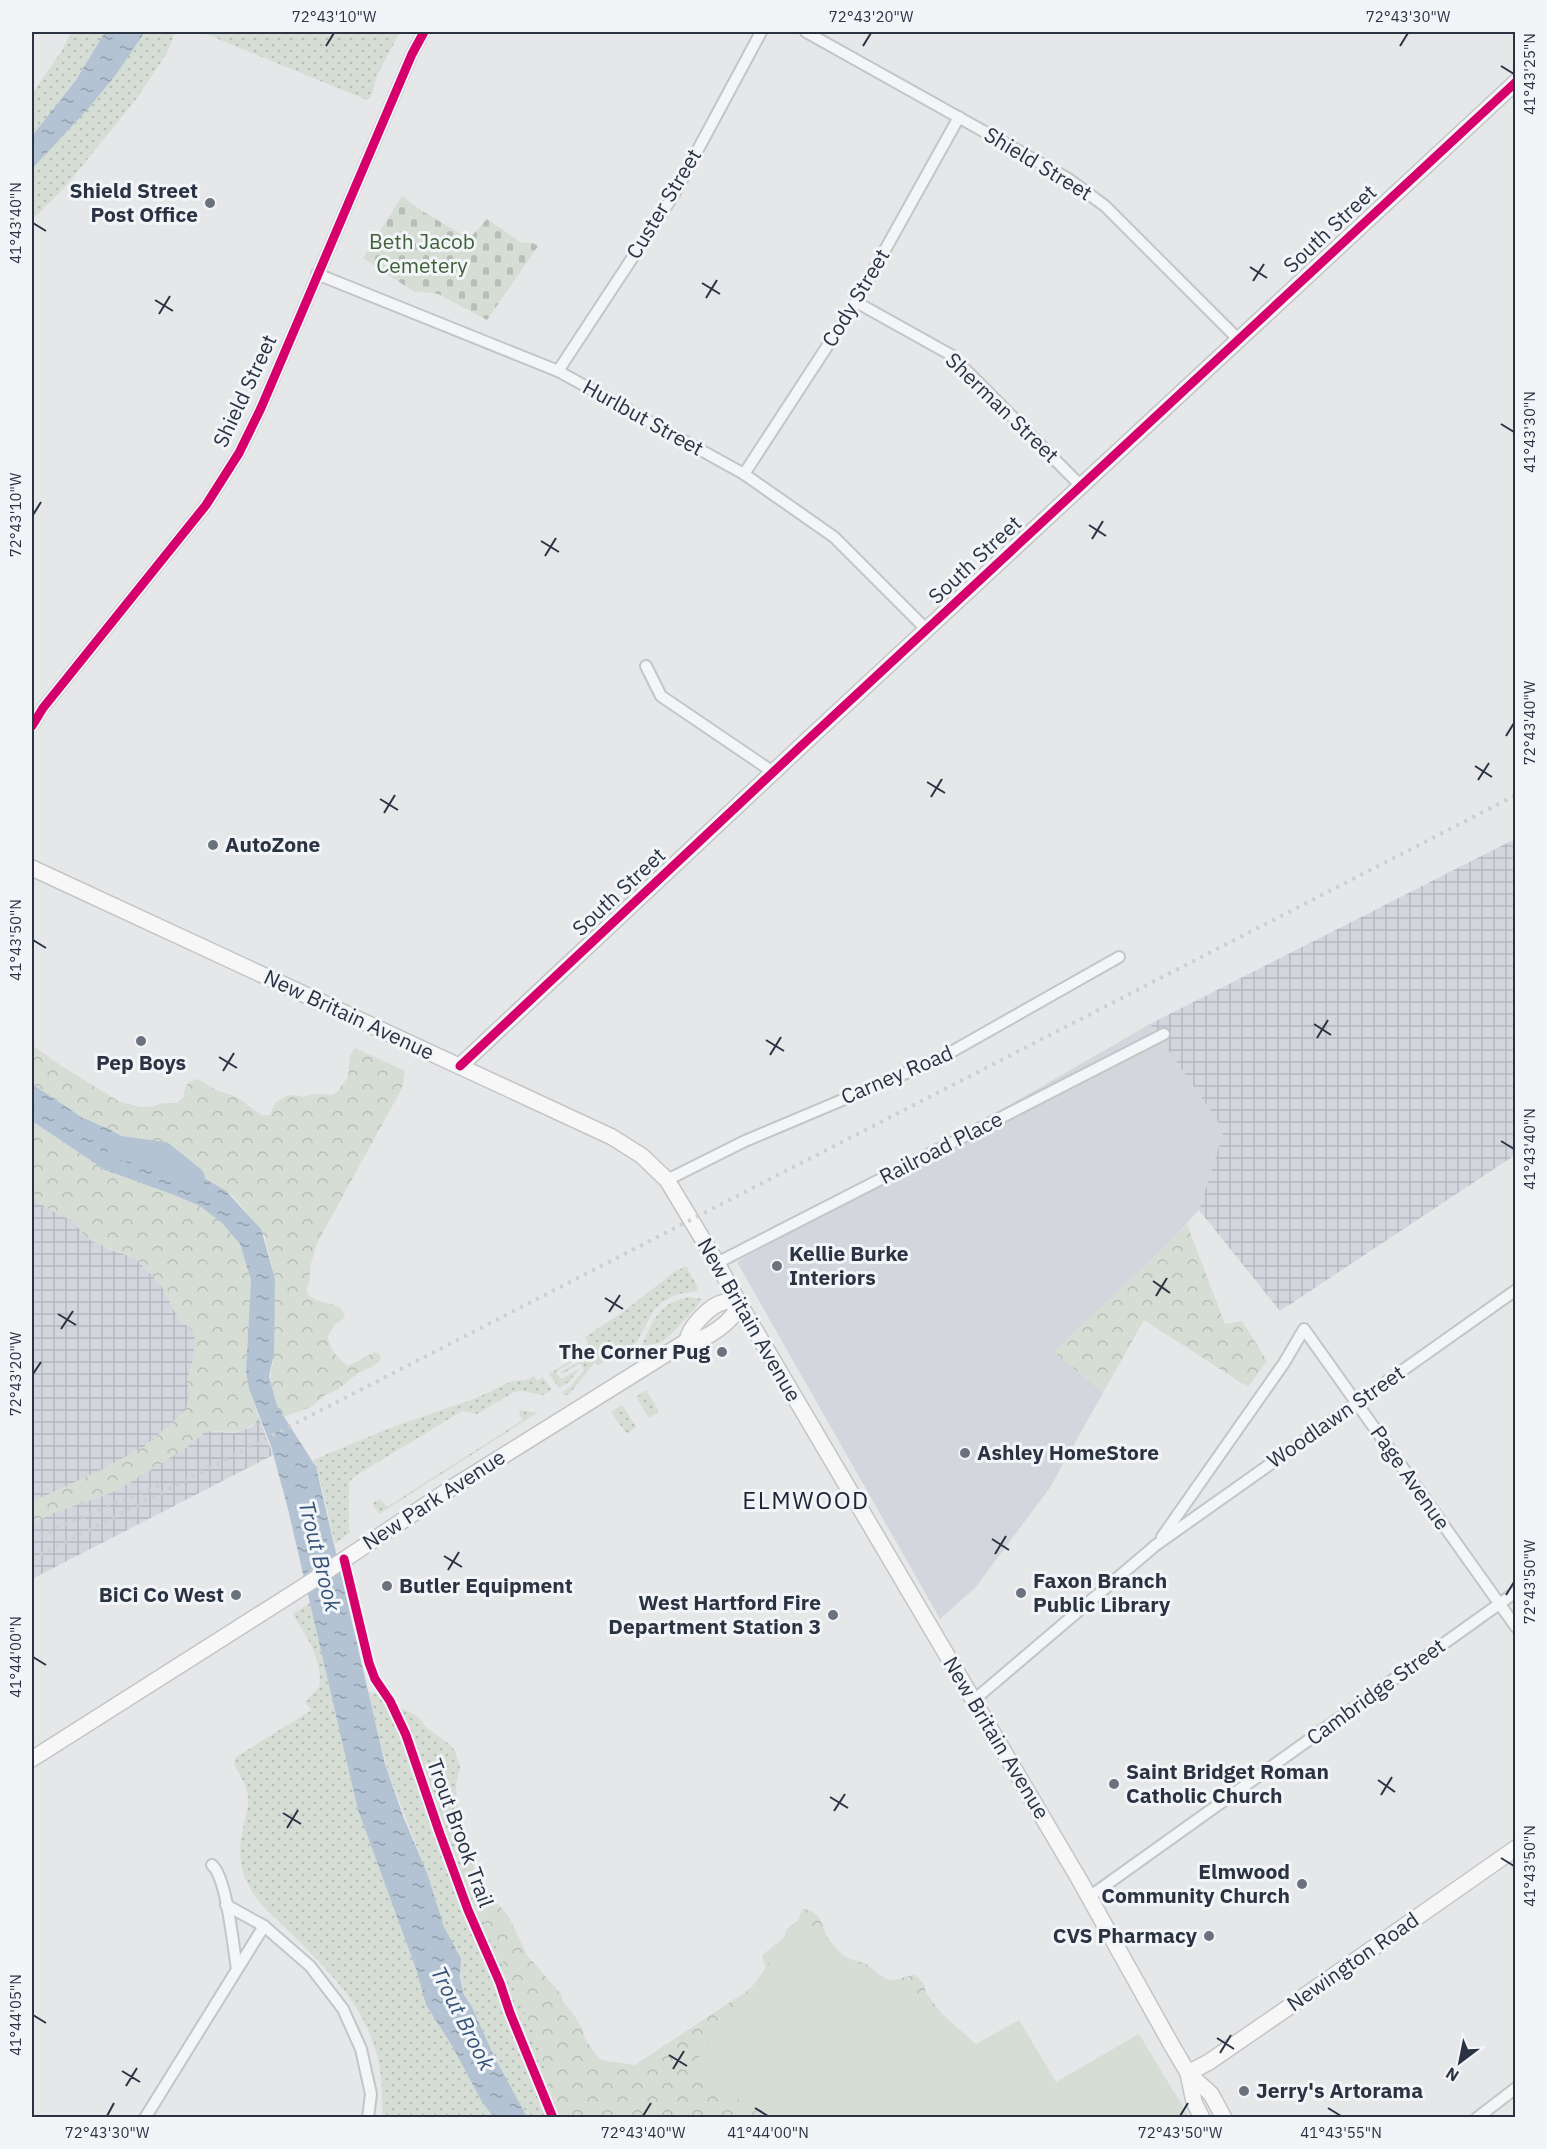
<svg xmlns="http://www.w3.org/2000/svg" width="1547" height="2149" viewBox="0 0 1547 2149" font-family="'IBM Plex Sans',sans-serif">
	<style>
		.built { fill: #d3d6dc }
		.industrial { fill: url(#industrial-grid) }
		.grass { fill: url(#grass-dots) }
		.forest { fill: url(#forest-crowns) }
		.cemetery { fill: url(#cemetery-stones) }
		.park { fill: #d5ddd5 }
		.water { fill: url(#water-ripples) }
		.lines { fill: none; stroke-linecap: round; stroke-linejoin: round }
		.river { stroke: #b3c3d3; stroke-width: 24 }
		.street-casing { stroke: #c3c5c7; stroke-width: 14 }
		.secondary-casing { stroke: #c3c5c7; stroke-width: 18 }
		.street { stroke: #f4f5f6; stroke-width: 10 }
		.secondary { stroke: #f7f7f8; stroke-width: 15 }
		.rail { stroke: #cdced1; stroke-width: 4; stroke-dasharray: 3 6; stroke-linecap: butt }
		.cycleway-casing { stroke: #f2f5f8; stroke-width: 13 }
		.cycleway { stroke: #d6006c; stroke-width: 9 }
		.ticks { fill: none; stroke: #2b3343; stroke-width: 2 }
		.poi-dot { fill: #6c727d; stroke: #f2f5f8; stroke-width: 2 }
		.labels { text-anchor: middle; stroke-width: 6; stroke-linejoin: round; paint-order: stroke }
		.street-label { font-size: 21px; fill: #2b3343; stroke: #f2f5f8 }
		.poi-label { font-size: 21px; font-weight: bold; fill: #2b3343; stroke: #f2f5f8; text-anchor: start }
		.park-label { font-size: 21px; fill: #3f5f38; stroke: #f2f5f8 }
		.water-label { font-size: 22px; font-style: italic; fill: #355277; stroke: #f2f5f8 }
		.quarter-label { font-size: 24px; letter-spacing: 1.5px; fill: #1d2434; stroke: #f2f5f8 }
		.neatline { fill: none; stroke: #2b3343; stroke-width: 2 }
		.ticks-label { font-size: 15px; text-anchor: middle; fill: #2b3343 }
	</style>
	<defs>
		<pattern id="industrial-grid" width="8" height="8" patternUnits="userSpaceOnUse" patternTransform="scale(1.5)"><rect width="8" height="8" fill="#d3d6dc"/><path d="M0 4h8M4 0v8" fill="none" stroke="#b5b8be"/></pattern>
		<pattern id="grass-dots" width="8" height="8" patternUnits="userSpaceOnUse" patternTransform="scale(1.5)"><rect width="8" height="8" fill="#d5ddd5"/><path d="M2 2h.1M6 6h.1" fill="none" stroke="#b7beb8" stroke-width="1.8" stroke-linecap="round"/></pattern>
		<pattern id="forest-crowns" width="20" height="18" patternUnits="userSpaceOnUse" patternTransform="scale(1.5)"><rect width="20" height="18" fill="#d5ddd5"/><path d="M2 6a3 3 0 1 1 6 0M12 15a3 3 0 1 1 6 0" fill="none" stroke="#b7beb8"/></pattern>
		<pattern id="cemetery-stones" width="16" height="16" patternUnits="userSpaceOnUse" patternTransform="scale(1.5)"><rect width="16" height="16" fill="#d5ddd5"/><path d="M2 7V4a2 2 0 0 1 4 0v3zM10 15v-3a2 2 0 0 1 4 0v3z" fill="#b7beb8"/></pattern>
		<pattern id="water-ripples" width="26" height="14" patternUnits="userSpaceOnUse" patternTransform="scale(1.5)"><rect width="26" height="14" fill="#b3c3d3"/><path d="M2 4q2-2 4 0t4 0M15 11q2-2 4 0t4 0" fill="none" stroke="#929fad"/></pattern>
	</defs>
	<rect width="100%" height="100%" fill="#e5e7e9"/>
	<!-- built -->
	<polygon class="built" points="1150,1024 1224,1130 1199,1210 1164,1248 1054,1352 1103,1393 1049,1489 975,1588 940,1619 737,1262"/>
	<!-- industrial -->
	<g class="industrial">
		<polygon points="1515,839 1515,1155 1280,1311 1199,1210 1224,1130 1150,1024"/>
		<polygon points="32,1196 40,1204 74,1222 85,1236 109,1249 135,1258 161,1285 178,1318 192,1330 195,1338 194,1356 187,1382 190,1392 186,1410 144,1447 99,1471 32,1502"/>
		<polygon points="259,1418 273,1455 32,1579 32,1524 53,1513 111,1493 186,1448 206,1431 234,1433 251,1427"/>
	</g>
	<!-- grass -->
	<g class="grass">
		<polygon points="71,32 105,32 76,80 32,136 32,94 63,49"/>
		<polygon points="145,32 175,32 167,53 137,98 65,187 32,220 32,169 87,110 115,76"/>
		<polygon points="201,32 400,32 377,75 371,97 367,100"/>
		<polygon points="686,1266 697,1286 697,1291 677,1294 662,1302 653,1311 637,1342 623,1352 621,1349 599,1365 594,1363 571,1392 565,1396 562,1392 571,1386 584,1370 580,1363 562,1374 561,1372 579,1362 575,1354 549,1367 588,1344 585,1337 622,1313 673,1273"/>
		<path d="M689,1297L702,1299L693,1311L668,1337L660,1343L641,1346C654,1320 658,1303 689,1297Z"/>
		<polygon points="573,1359 574,1361 556,1372 561,1379 579,1369 569,1382 559,1388 549,1374"/>
		<polygon points="534,1376 537,1381 543,1377 552,1390 543,1395 522,1391 514,1392 477,1414 462,1411 355,1476 349,1482 349,1529 351,1532 335,1544 322,1487 313,1460 395,1426 474,1399 512,1381 527,1380"/>
		<polygon points="646,1390 659,1411 649,1418 636,1397"/>
		<polygon points="622,1405 636,1427 627,1434 611,1412"/>
		<polygon points="520,1410 537,1413 379,1514 373,1505 374,1502 380,1499 387,1507 523,1420 519,1414"/>
		<path d="M310,1603L358,1810L416,1969L426,2005L451,2044L481,2100L493,2117H382C387,2030 349,1991 291,1933C275,1917 256,1903 247,1882C238,1863 239,1844 244,1824C246,1815 249,1806 248,1797C247,1785 239,1774 234,1764L236,1757L312,1710L305,1702L319,1687C324,1661 306,1636 293,1614Z"/>
		<polygon points="368,1692 389,1696 401,1708 417,1716 428,1729 449,1744 455,1751 460,1767 456,1784 457,1802 460,1819 473,1851 474,1868 470,1867 465,1883 475,1899 536,2038 559,2117 527,2117 494,2056 472,2007 463,1993 458,1950 448,1937 444,1927 427,1873 388,1772"/>
	</g>
	<!-- forest -->
	<g class="forest">
		<path d="M32,1045L60,1065L120,1102L141,1107H150L163,1103H177L184,1097C184,1087 187,1081 198,1079L216,1090L237,1097L261,1115H270L275,1103L286,1096L295,1095L303,1097L315,1094L333,1095L337,1092L348,1077L350,1055L355,1048L405,1071L403,1084L400,1092L317,1243L310,1267V1281L306,1289C312,1309 339,1296 345,1316L342,1320L335,1324L328,1336C329,1349 338,1359 348,1366L375,1352L380,1354L381,1359L375,1365L358,1373L337,1390L325,1395L311,1407L283,1417C273,1402 267,1380 273,1363L275,1279L265,1237L256,1223L233,1196L211,1182L181,1164L149,1152L109,1129L83,1118L32,1084Z"/>
		<path d="M32,1121L105,1170L174,1195L200,1206L215,1216L234,1236L240,1244L251,1280L246,1371L249,1389L259,1418C240,1438 230,1430 206,1431L186,1448L133,1481L111,1493L53,1513L32,1524V1502L99,1471L144,1447L186,1410L190,1392L187,1382L194,1356L195,1338L192,1330L178,1318L161,1285L135,1258L93,1242L85,1236L74,1222L40,1204L32,1196Z"/>
		<polygon points="1187,1224 1225,1324 1242,1321 1267,1361 1248,1387 1144,1320 1103,1393 1054,1352 1164,1248"/>
		<path d="M470,1867L474,1868L479,1881L509,1917L527,1955L561,1994L563,2002L574,2015L583,2030L585,2039L600,2060L635,2065L747,1991L767,1973L762,1955L784,1938L787,1929L797,1921L803,1909C826,1912 820,1931 831,1942C836,1948 845,1959 852,1960C869,1964 871,1965 882,1980C897,1982 903,1976 915,1975L924,1984L926,1993L949,2023L781,2117H559L536,2038L475,1899L465,1883L462,1871Z"/>
	</g>
	<!-- cemetery -->
	<polygon class="cemetery" points="402,196 422,211 469,239 487,219 522,243 533,243 538,246 487,320 438,294 413,291 363,258"/>
	<!-- park -->
	<polygon class="park" points="795,1929 927,2001 976,2044 1019,2020 1056,2082 1139,2034 1189,2117 765,2117 691,2068"/>
	<!-- water -->
	<g class="water">
		<polygon points="105,32 145,32 115,76 87,110 32,169 32,136 76,80"/>
		<polygon points="32,1084 83,1118 109,1129 149,1152 181,1164 226,1191 261,1229 275,1279 274,1354 269,1376 277,1406 316,1467 385,1764 403,1816 427,1873 444,1927 461,1958 460,1976 463,1993 472,2007 494,2056 527,2117 493,2117 481,2100 451,2044 426,2005 416,1969 358,1810 288,1509 271,1446 249,1389 246,1371 251,1280 240,1244 222,1223 200,1206 174,1195 105,1170 32,1121"/>
	</g>
	<g class="lines">
		<!-- river -->
		<polyline class="river" points="119,1148 163,1154 193,1178"/>
		<!-- street casing -->
		<g class="street-casing">
			<g id="street">
				<polyline points="806,32 1067,178 1105,206 1238,339"/>
				<polyline points="317,274 558,371 744,474 834,537 927,630"/>
				<polyline points="856,302 951,355 1081,486"/>
				<polyline points="558,371 673,196 761,32"/>
				<polyline points="744,474 856,302 959,117"/>
				<polyline points="646,666 661,696 773,772"/>
				<polyline points="32,726 43,708 206,505 239,453 261,408 412,54 424,32"/>
				<polyline points="667,1180 745,1141 937,1060 1119,957"/>
				<polyline points="717,1263 1164,1034"/>
				<polyline points="1162,1537 1284,1363 1304,1329 1516,1627"/>
				<polyline points="974,1700 1156,1545 1516,1290"/>
				<path d="M212,1865C227,1878 233,1946 237,1969"/>
				<polyline points="1089,1897 1516,1592"/>
				<polyline points="226,1905 264,1926 310,1966 343,2009 361,2049 371,2094 368,2118"/>
				<polyline points="145,2118 264,1926"/>
				<polyline points="1477,2118 1516,2088"/>
			</g>
		</g>
		<!-- secondary casing -->
		<g class="secondary-casing">
			<g id="secondary">
				<polyline points="32,868 612,1137 642,1156 667,1180 717,1263 739,1303 1079,1879 1171,2044 1188,2073 1211,2094 1224,2118"/>
				<polyline points="460,1066 800,747 1516,82"/>
				<path d="M687,1341C689,1327 710,1305 724,1302C729,1300 733,1302 739,1303"/>
				<path d="M32,1759L306,1585L450,1489L687,1341C704,1343 736,1320 739,1303"/>
				<polyline points="1188,2073 1209,2062 1286,2009 1516,1848"/>
				<polyline points="1188,2073 1194,2102 1202,2118"/>
			</g>
		</g>
		<!-- street -->
		<use href="#street" class="street"/>
		<!-- secondary -->
		<use href="#secondary" class="secondary"/>
		<!-- rail -->
		<g class="rail">
			<polyline points="32,1540 103,1508 160,1485"/>
			<polyline points="32,1559 1516,795"/>
		</g>
		<!-- cycleway casing -->
		<g class="cycleway-casing">
			<g id="cycleway">
				<polyline points="32,726 43,708 206,505 239,453 261,408 412,54 424,32"/>
				<polyline points="460,1066 800,747 1516,82"/>
				<polyline points="344,1559 369,1663 375,1679 390,1701 406,1735 440,1834 468,1910 500,1983 510,2013 553,2118"/>
			</g>
		</g>
		<!-- cycleway -->
		<use href="#cycleway" class="cycleway"/>
	</g>
	<!-- ticks -->
	<path class="ticks" d="M326,46L334,33M863,46L871,33M1400,46L1408,33M1501,66L1514,74M33,223L46,231M1250,267L1267,278M1253,281L1264,264M702,283L720,294M706,298L717,280M155,300L173,311M159,314L170,296M1501,424L1514,432M33,515L41,502M1089,525L1106,536M1092,539L1103,521M541,541L559,552M545,556L556,538M1506,736L1514,723M1475,766L1492,777M1478,780L1489,763M927,782L945,793M931,797L942,779M380,799L398,810M384,813L395,795M33,940L46,948M1314,1024L1331,1035M1317,1038L1328,1020M766,1040L784,1051M770,1055L781,1037M219,1057L237,1068M223,1071L234,1053M1501,1141L1514,1149M1153,1281L1170,1293M1156,1296L1167,1278M605,1298L623,1309M609,1312L620,1295M58,1314L76,1325M61,1329L73,1311M33,1374L41,1362M992,1539L1009,1550M995,1554L1006,1536M444,1556L462,1567M448,1570L459,1552M1506,1595L1514,1582M33,1657L46,1665M1378,1780L1395,1792M1381,1795L1392,1777M830,1797L848,1808M834,1811L845,1794M283,1813L301,1824M287,1828L298,1810M1501,1858L1514,1866M33,2015L46,2023M1217,2038L1234,2049M1220,2053L1231,2035M669,2055L687,2066M673,2069L684,2051M122,2071L140,2082M126,2086L137,2068M755,2108L768,2116M1328,2108L1341,2116M107,2116L114,2103M643,2116L651,2103M1180,2116L1188,2103"/>
	<!-- markers -->
	<g class="poi-dot">
		<circle cx="210" cy="203" r="6"/>
		<circle cx="213" cy="845" r="6"/>
		<circle cx="141" cy="1041" r="6"/>
		<circle cx="777" cy="1266" r="6"/>
		<circle cx="722" cy="1352" r="6"/>
		<circle cx="965" cy="1453" r="6"/>
		<circle cx="387" cy="1586" r="6"/>
		<circle cx="1021" cy="1593" r="6"/>
		<circle cx="236" cy="1595" r="6"/>
		<circle cx="833" cy="1615" r="6"/>
		<circle cx="1114" cy="1784" r="6"/>
		<circle cx="1302" cy="1884" r="6"/>
		<circle cx="1209" cy="1936" r="6"/>
		<circle cx="1244" cy="2091" r="6"/>
	</g>
	<g class="labels">
		<!-- street labels -->
		<g class="street-label">
			<text transform="translate(1038 164) rotate(31)" y="7">Shield Street</text>
			<text transform="translate(664 204) rotate(-59)" y="7">Custer Street</text>
			<text transform="translate(1330 229) rotate(-43)" y="7">South Street</text>
			<text transform="translate(856 298) rotate(-59)" y="7">Cody Street</text>
			<text transform="translate(245 391) rotate(-65)" y="7">Shield Street</text>
			<text transform="translate(1002 408) rotate(44)" y="7">Sherman Street</text>
			<text transform="translate(643 418) rotate(29)" y="7">Hurlbut Street</text>
			<text transform="translate(975 560) rotate(-43)" y="7">South Street</text>
			<text transform="translate(619 892) rotate(-43)" y="7">South Street</text>
			<text transform="translate(349 1015) rotate(25)" y="7">New Britain Avenue</text>
			<text transform="translate(897 1075) rotate(-23)" y="7">Carney Road</text>
			<text transform="translate(941 1148) rotate(-27)" y="7">Railroad Place</text>
			<text transform="translate(749 1320) rotate(60)" y="7">New Britain Avenue</text>
			<text transform="translate(1336 1417) rotate(-35)" y="7">Woodlawn Street</text>
			<text transform="translate(1410 1478) rotate(55)" y="7">Page Avenue</text>
			<text transform="translate(434 1500) rotate(-33)" y="7">New Park Avenue</text>
			<text transform="translate(1376 1692) rotate(-36)" y="7">Cambridge Street</text>
			<text transform="translate(996 1738) rotate(59)" y="7">New Britain Avenue</text>
			<text transform="translate(460 1833) rotate(70)" y="7">Trout Brook Trail</text>
			<text transform="translate(1353 1962) rotate(-35)" y="7">Newington Road</text>
		</g>
		<!-- poi labels -->
		<g class="poi-label">
			<text x="198" y="198" text-anchor="end">Shield Street<tspan x="198" dy="24">Post Office</tspan></text>
			<text x="225" y="852">AutoZone</text>
			<text x="141" y="1070" text-anchor="middle">Pep Boys</text>
			<text x="789" y="1261">Kellie Burke<tspan x="789" dy="24">Interiors</tspan></text>
			<text x="710" y="1359" text-anchor="end">The Corner Pug</text>
			<text x="977" y="1460">Ashley HomeStore</text>
			<text x="1033" y="1588">Faxon Branch<tspan x="1033" dy="24">Public Library</tspan></text>
			<text x="399" y="1593">Butler Equipment</text>
			<text x="224" y="1602" text-anchor="end">BiCi Co West</text>
			<text x="821" y="1610" text-anchor="end">West Hartford Fire<tspan x="821" dy="24">Department Station 3</tspan></text>
			<text x="1126" y="1779">Saint Bridget Roman<tspan x="1126" dy="24">Catholic Church</tspan></text>
			<text x="1290" y="1879" text-anchor="end">Elmwood<tspan x="1290" dy="24">Community Church</tspan></text>
			<text x="1197" y="1943" text-anchor="end">CVS Pharmacy</text>
			<text x="1256" y="2098">Jerry's Artorama</text>
		</g>
		<!-- park labels -->
		<g class="park-label">
			<text x="422" y="249">Beth Jacob<tspan x="422" dy="24">Cemetery</tspan></text>
		</g>
		<!-- water labels -->
		<g class="water-label">
			<text transform="translate(320 1556) rotate(76)" y="8">Trout Brook</text>
			<text transform="translate(463 2018) rotate(63)" y="8">Trout Brook</text>
		</g>
		<!-- quarter labels -->
		<g class="quarter-label">
			<text x="806" y="1509">ELMWOOD</text>
		</g>
	</g>
	<!-- border -->
	<rect width="1547" height="2149" fill="none" stroke="#f2f5f8" stroke-width="66"/>
	<!-- north arrow -->
	<g transform="translate(1460 2062) rotate(212)" stroke="#f2f5f8" stroke-width="4.5" paint-order="stroke">
	<path d="M0-4.5L10 22L0 15L-10 22Z" fill="#2b3343"/>
	<text y="-9" font-size="16" font-weight="bold" text-anchor="middle" fill="#2b3343">N</text>
	</g>
	<rect x="33" y="33" width="1481" height="2083" class="neatline"/>
	<g class="ticks-label">
		<text x="334" y="22">72°43'10"W</text>
		<text x="871" y="22">72°43'20"W</text>
		<text x="1408" y="22">72°43'30"W</text>
		<text transform="translate(1530 74) rotate(-90)" y="5">41°43'25"N</text>
		<text transform="translate(16 223) rotate(-90)" y="5">41°43'40"N</text>
		<text transform="translate(1530 432) rotate(-90)" y="5">41°43'30"N</text>
		<text transform="translate(16 515) rotate(-90)" y="5">72°43'10"W</text>
		<text transform="translate(1530 723) rotate(-90)" y="5">72°43'40"W</text>
		<text transform="translate(16 940) rotate(-90)" y="5">41°43'50"N</text>
		<text transform="translate(1530 1149) rotate(-90)" y="5">41°43'40"N</text>
		<text transform="translate(16 1374) rotate(-90)" y="5">72°43'20"W</text>
		<text transform="translate(1530 1582) rotate(-90)" y="5">72°43'50"W</text>
		<text transform="translate(16 1657) rotate(-90)" y="5">41°44'00"N</text>
		<text transform="translate(1530 1866) rotate(-90)" y="5">41°43'50"N</text>
		<text transform="translate(16 2015) rotate(-90)" y="5">41°44'05"N</text>
		<text x="107" y="2138">72°43'30"W</text>
		<text x="643" y="2138">72°43'40"W</text>
		<text x="768" y="2138">41°44'00"N</text>
		<text x="1180" y="2138">72°43'50"W</text>
		<text x="1341" y="2138">41°43'55"N</text>
	</g>
</svg>
